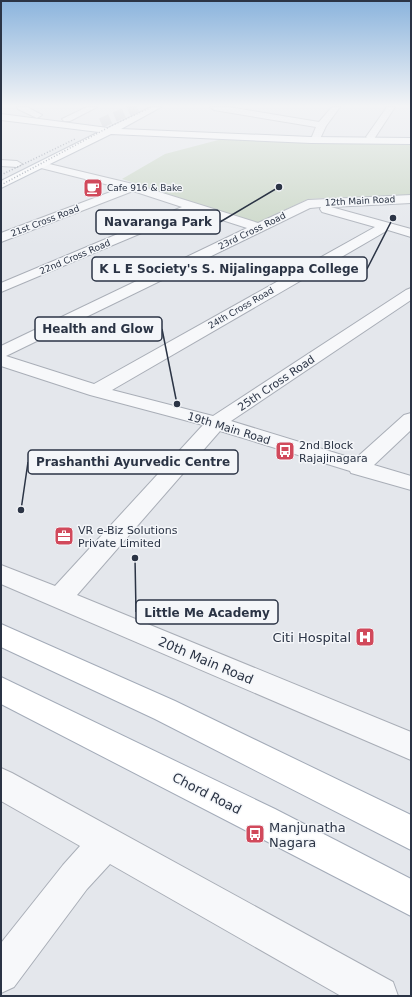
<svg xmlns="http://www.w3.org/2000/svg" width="412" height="997" viewBox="0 0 412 997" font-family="'DejaVu Sans',sans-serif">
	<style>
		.green { fill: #c9d6c5 }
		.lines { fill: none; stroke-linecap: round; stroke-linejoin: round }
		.major-tunnel { stroke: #bfc3cb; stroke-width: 10; stroke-dasharray: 10 5; stroke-linecap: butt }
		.minor-casing { stroke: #a9aeb7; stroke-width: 2 }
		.major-casing { stroke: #a3abb8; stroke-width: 2 }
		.minor { fill: #f7f8fa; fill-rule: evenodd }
		.major { fill: #fff; fill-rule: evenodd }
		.rail { stroke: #7d8696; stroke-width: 1.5; stroke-dasharray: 1 2; stroke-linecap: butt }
		.labels { text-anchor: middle; stroke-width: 3; stroke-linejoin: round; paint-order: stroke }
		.far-poi-label { font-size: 9px; fill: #2b3445; stroke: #f4f6f9; text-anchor: start }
		.far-street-label { font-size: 9px; fill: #2b3445; stroke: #f4f6f9 }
		.street-label { font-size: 11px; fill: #2b3445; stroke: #f4f6f9 }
		.poi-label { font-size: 11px; fill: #2b3445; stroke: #f4f6f9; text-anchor: start }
		.near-poi-label { font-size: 13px; fill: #2b3445; stroke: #f4f6f9; text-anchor: end }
		.near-street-label { font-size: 13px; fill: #2b3445; stroke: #f4f6f9 }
		.leader { fill: none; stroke: #2b3445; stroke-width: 1.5 }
		.callout-dot { fill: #2b3445; stroke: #f4f6f9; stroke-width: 1.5 }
		.callout { fill: #f4f6f9; stroke: #2b3445; stroke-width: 1.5 }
		.callout-label { font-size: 12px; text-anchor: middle; font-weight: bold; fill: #2b3445 }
	</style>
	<rect width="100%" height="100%" fill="#e4e7ec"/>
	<!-- green -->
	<polygon class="green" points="222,139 411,143 411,195 308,199 257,223 122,179 165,154"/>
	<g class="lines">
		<!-- major-tunnel -->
		<polyline class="major-tunnel" points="101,123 137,107"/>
		<!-- minor casing -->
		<g class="minor-casing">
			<g id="minor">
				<polygon points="17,107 27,107 42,115 37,118 18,109"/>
				<polygon points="87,107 97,107 70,121 64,121 62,119"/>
				<polygon points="210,107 228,107 319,122 332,107 340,107 326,126 319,141 316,142 311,139 316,127 214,110"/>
				<polygon points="387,107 395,107 374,139 368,139 366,137"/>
				<polygon points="1,160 17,161 22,164 17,167 1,166"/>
				<path d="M41,162L137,185L258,223L308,200L411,195V203L331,207L411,229V237L388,230L112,390L213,416L406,290L411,288V300L231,421L355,459L404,415L411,413V430L374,465L411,476V490L351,473L350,471L220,431L77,595L411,732V760L1,584V565L55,586L203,425L90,395L1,366V346L247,228L194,211L1,292V283L182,207L133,191L1,242V233L121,188L37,167L36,165ZM321,207L320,209L322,212L375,227L94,384L6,356L310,208Z"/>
				<polygon points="1,768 12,773 393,982 398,996 341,996 110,864 87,889 14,987 1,993 1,943 63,865 80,846 1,801"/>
			</g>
		</g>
		<!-- major casing -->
		<g class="major-casing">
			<g id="major">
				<polygon points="151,107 161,107 121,129 311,137 411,138 411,144 311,143 111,134 1,188 1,181 99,132 1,120 1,114 108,128"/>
				<polygon points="1,624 175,701 411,815 411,850 155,719 1,647"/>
				<polygon points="1,677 275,809 411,879 411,916 1,704"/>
			</g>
		</g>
		<!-- minor -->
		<use href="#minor" class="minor"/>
		<!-- major -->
		<use href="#major" class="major"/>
		<!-- rail -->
		<g class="rail">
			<polyline points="1,175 75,139"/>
			<polyline points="1,185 113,125 152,107"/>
		</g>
	</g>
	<!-- sky -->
	<linearGradient id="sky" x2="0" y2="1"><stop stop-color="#8bb4dd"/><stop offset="0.43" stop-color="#f3f4f6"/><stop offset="1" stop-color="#f3f4f6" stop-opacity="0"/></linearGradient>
	<rect width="412" height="246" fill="url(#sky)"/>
	<!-- icons -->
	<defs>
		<g id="cafe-square" transform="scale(1)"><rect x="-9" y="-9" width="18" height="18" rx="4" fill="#d1495b" stroke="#f4f6f9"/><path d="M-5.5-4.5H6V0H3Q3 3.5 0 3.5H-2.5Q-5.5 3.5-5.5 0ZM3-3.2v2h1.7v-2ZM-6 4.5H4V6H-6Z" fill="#fff"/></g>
		<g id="bus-square" transform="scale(1)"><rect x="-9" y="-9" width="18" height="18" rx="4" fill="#d1495b" stroke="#f4f6f9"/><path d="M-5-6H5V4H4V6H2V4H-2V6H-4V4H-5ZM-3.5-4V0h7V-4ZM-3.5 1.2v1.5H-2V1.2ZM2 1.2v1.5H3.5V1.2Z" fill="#fff"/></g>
		<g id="office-square" transform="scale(1)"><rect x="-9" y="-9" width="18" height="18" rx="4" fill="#d1495b" stroke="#f4f6f9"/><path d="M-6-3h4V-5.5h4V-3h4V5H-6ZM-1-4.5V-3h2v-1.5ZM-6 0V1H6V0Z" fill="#fff"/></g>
		<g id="hospital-square" transform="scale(1)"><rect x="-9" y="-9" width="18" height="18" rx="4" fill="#d1495b" stroke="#f4f6f9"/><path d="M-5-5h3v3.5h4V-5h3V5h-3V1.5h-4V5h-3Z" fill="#fff"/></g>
	</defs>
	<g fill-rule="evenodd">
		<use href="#cafe-square" x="93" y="188"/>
		<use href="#bus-square" x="285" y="451"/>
		<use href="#office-square" x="64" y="536"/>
		<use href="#hospital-square" x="365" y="637"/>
		<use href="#bus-square" x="255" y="834"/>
	</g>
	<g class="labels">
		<!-- far-poi labels -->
		<g class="far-poi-label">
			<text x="107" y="191">Cafe 916 &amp; Bake</text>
		</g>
		<!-- far-street labels -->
		<g class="far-street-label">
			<text transform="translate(360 201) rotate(-3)" y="3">12th Main Road</text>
			<text transform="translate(45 221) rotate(-21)" y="3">21st Cross Road</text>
			<text transform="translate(252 231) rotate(-26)" y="3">23rd Cross Road</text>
			<text transform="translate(75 257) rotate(-23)" y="3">22nd Cross Road</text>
			<text transform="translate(241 308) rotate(-30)" y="3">24th Cross Road</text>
		</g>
		<!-- street labels -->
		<g class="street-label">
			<text transform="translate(276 383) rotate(-34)" y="4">25th Cross Road</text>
			<text transform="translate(229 428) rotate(17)" y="4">19th Main Road</text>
		</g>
		<!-- poi labels -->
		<g class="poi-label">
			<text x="299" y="449">2nd Block<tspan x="299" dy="13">Rajajinagara</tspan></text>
			<text x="78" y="534">VR e-Biz Solutions<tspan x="78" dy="13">Private Limited</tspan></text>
		</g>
		<!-- near-poi labels -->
		<g class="near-poi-label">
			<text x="351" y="642">Citi Hospital</text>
			<text x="269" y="832" text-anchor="start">Manjunatha<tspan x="269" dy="15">Nagara</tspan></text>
		</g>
		<!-- near-street labels -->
		<g class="near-street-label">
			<text transform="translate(206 660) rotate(23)" y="5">20th Main Road</text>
			<text transform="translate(207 793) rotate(27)" y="5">Chord Road</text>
		</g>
	</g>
	<!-- callouts -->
	<path class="leader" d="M279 187L220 222M393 218L367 269M177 404L162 329M21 510L28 462M135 558L136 612"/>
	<g class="callout-dot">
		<circle cx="279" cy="187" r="4"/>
		<circle cx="393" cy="218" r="4"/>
		<circle cx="177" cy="404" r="4"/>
		<circle cx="21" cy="510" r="4"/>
		<circle cx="135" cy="558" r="4"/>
	</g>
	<g class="callout">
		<rect x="96" y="210" width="124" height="24" rx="4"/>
		<rect x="92" y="257" width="275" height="24" rx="4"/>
		<rect x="35" y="317" width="127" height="24" rx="4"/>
		<rect x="28" y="450" width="210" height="24" rx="4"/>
		<rect x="136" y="600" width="142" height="24" rx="4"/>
	</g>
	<g class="callout-label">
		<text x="158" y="226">Navaranga Park</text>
		<text x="229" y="273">K L E Society's S. Nijalingappa College</text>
		<text x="98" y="333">Health and Glow</text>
		<text x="133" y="466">Prashanthi Ayurvedic Centre</text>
		<text x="207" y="617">Little Me Academy</text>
	</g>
	<!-- border -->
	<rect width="412" height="997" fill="none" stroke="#2b3445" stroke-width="4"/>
</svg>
